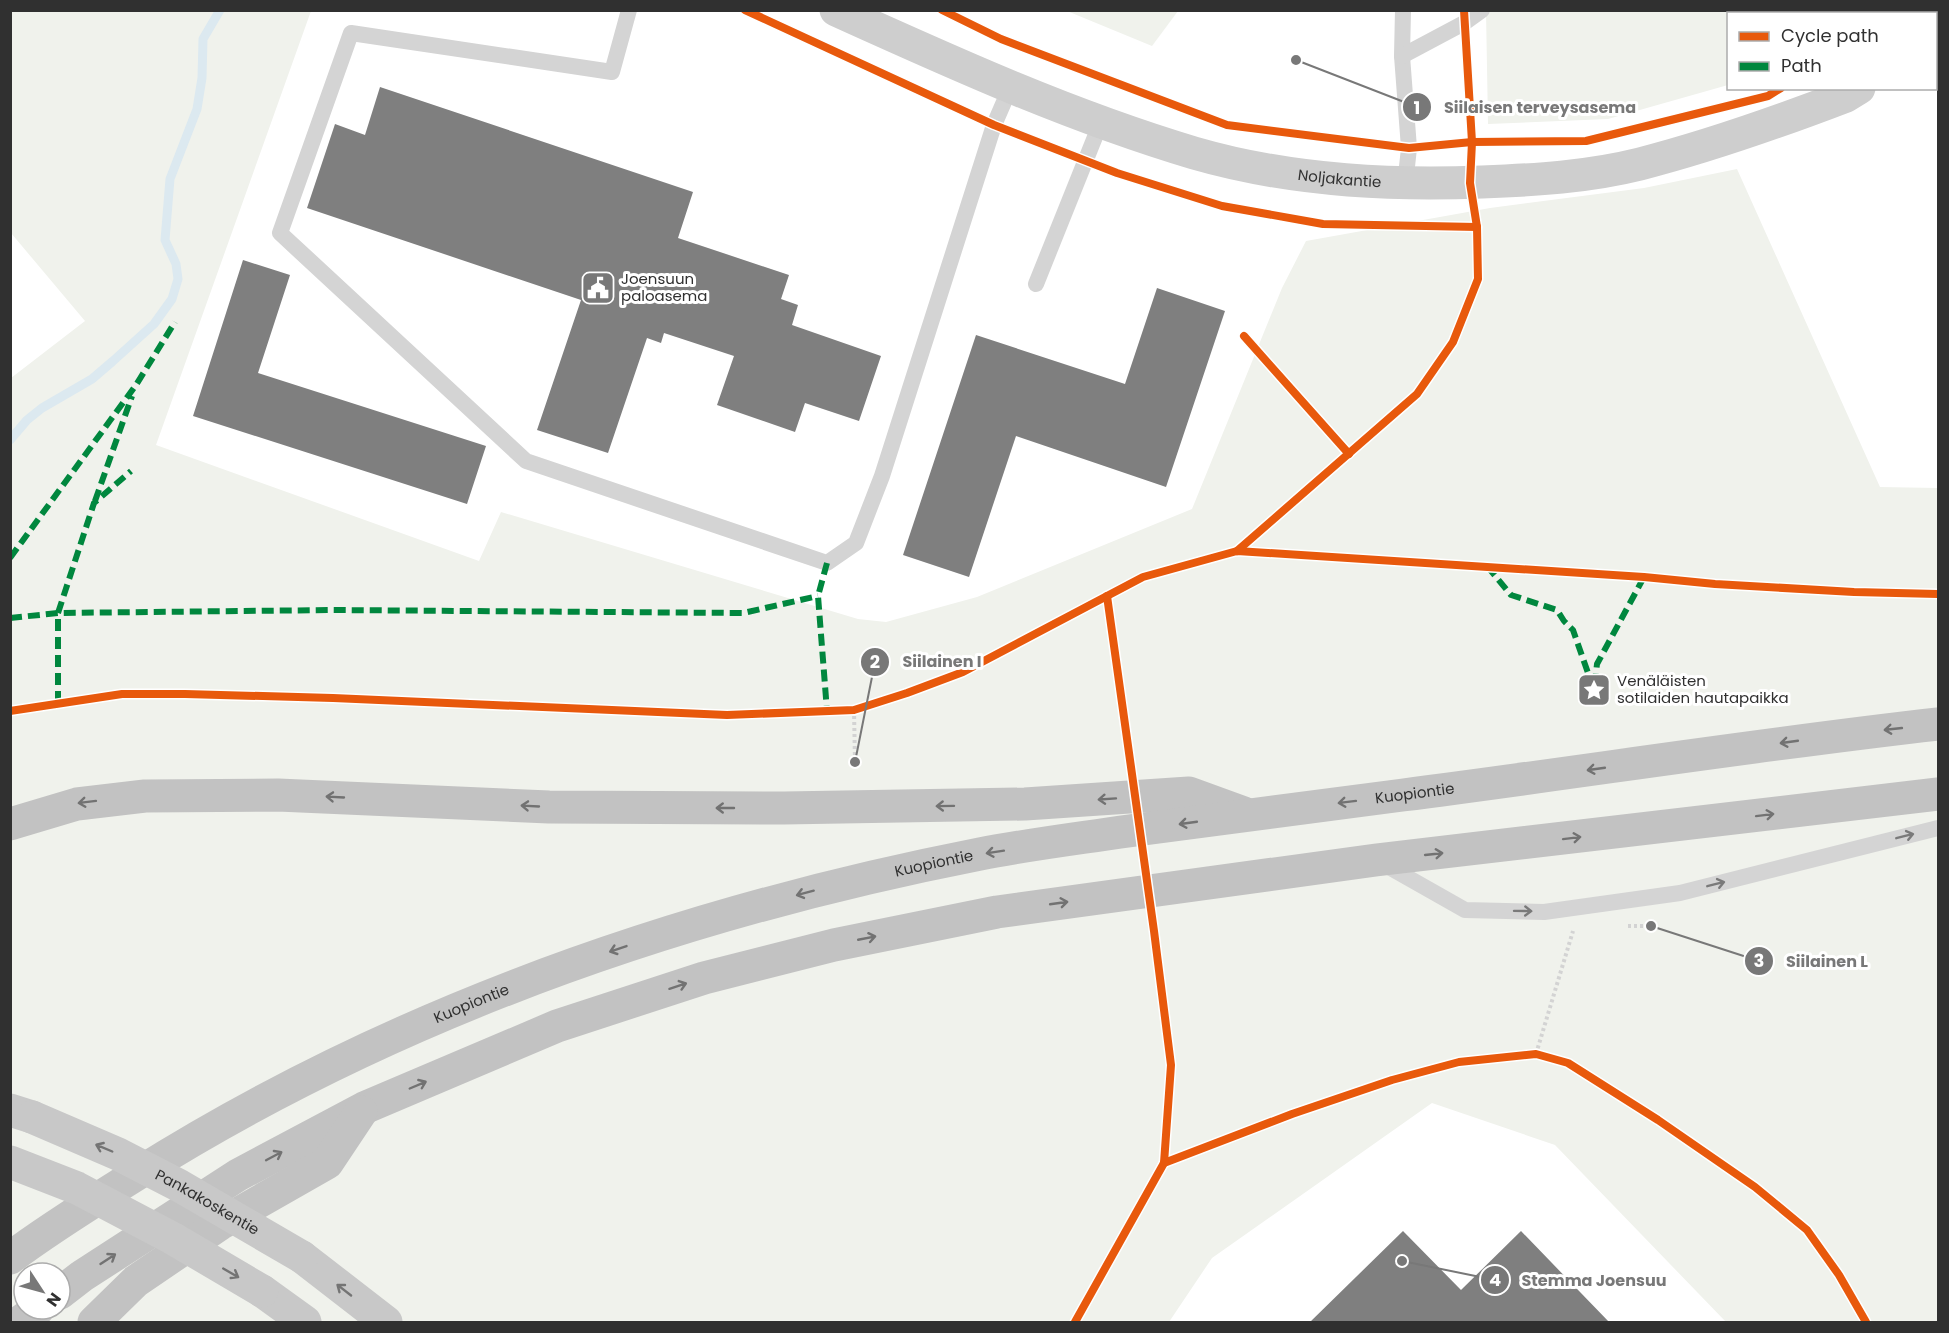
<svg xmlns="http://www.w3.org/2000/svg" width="1949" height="1333" viewBox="0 0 1949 1333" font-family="Poppins,sans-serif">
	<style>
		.green { fill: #f0f2ec; fill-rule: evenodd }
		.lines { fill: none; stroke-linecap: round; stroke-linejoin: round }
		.stream { stroke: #dce9f0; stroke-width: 9 }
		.building { fill: #7f7f7f }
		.path { stroke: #d3d3d3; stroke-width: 4; stroke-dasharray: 3 3; stroke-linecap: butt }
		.lane { stroke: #d4d4d4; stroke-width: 16 }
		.secondary { stroke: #cecece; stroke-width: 33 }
		.primary { stroke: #c8c8c8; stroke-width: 33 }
		.highway { stroke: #c2c2c2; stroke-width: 33 }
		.primary-bridge { stroke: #c8c8c8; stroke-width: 33 }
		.quiet { stroke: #00873e; stroke-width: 6; stroke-dasharray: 12 6; stroke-linecap: butt }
		.cycleway-casing { stroke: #fff; stroke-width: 11 }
		.cycleway { stroke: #e8590c; stroke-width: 8 }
		.oneway { stroke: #727272 }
		.oneway2 { stroke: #7a7a7a }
		.oneway3 { stroke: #747474 }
		.labels { text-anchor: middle; stroke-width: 6; stroke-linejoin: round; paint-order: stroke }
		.street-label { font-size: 15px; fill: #303030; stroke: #fff }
		.poi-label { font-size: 15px; fill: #303030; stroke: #fff; text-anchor: start }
		.leader { fill: none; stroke: #787878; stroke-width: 2 }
		.callout-dot { fill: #787878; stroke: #fff; stroke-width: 2 }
		.mark-label { font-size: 18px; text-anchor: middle; font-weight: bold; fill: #fff }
		.callout-label { font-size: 16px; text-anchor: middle; font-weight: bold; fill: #787878; stroke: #fff; stroke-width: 6; stroke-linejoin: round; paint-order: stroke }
	</style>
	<rect width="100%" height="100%" fill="#fff"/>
	<!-- green -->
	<g class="green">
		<path d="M10,11H311L156,445L479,561L501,512L858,619L886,622L977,597L1192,509L1282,288L1306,241L1490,208L1644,188L1737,169L1880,487L1938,488V1322H1726L1555,1145L1432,1103L1212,1258L1169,1322H11V378L85,321L11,233ZM24,1273H60V1309H24Z"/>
		<polygon points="1067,11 1178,10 1178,11 1152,46"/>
		<polygon points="1486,11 1889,11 1882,14 1728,14 1728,85 1608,119 1488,124"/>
	</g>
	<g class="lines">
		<!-- stream -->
		<polyline class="stream" points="10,440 27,420 42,408 92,379 113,361 154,324 172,299 178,279 176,264 165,240 170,179 197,109 202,78 203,39 220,10"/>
	</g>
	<!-- building -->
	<g class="building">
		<polygon points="380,87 693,192 678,238 789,275 781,299 798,305 792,325 881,356 859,421 805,403 795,432 717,405 734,356 664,333 661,343 647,338 608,453 537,430 581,300 307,208 335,124 365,135"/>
		<polygon points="243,260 290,275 258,373 486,446 467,504 193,416"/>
		<polygon points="1157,288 1225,311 1166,487 1016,436 969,577 903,555 976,335 1125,384"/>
		<polygon points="1403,1231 1461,1290 1521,1231 1610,1323 1309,1323"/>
	</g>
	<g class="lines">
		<!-- path -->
		<g class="path">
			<polyline points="854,710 855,762"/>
			<polyline points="1628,926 1651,926"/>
			<polyline points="1536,1054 1573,931"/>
		</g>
		<!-- lane -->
		<g class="lane">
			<polyline points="629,10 612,72 351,33 280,233 526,461 827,563 856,543 882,476 994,125 1010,88"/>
			<polyline points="1403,10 1402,56 1409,148 1405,185"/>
			<polyline points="1402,56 1464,23 1482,10"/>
			<polyline points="1036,284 1101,122"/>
			<polyline points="1382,863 1465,910 1544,912 1680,893 1938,828"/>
		</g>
		<!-- secondary -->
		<g class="secondary">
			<path id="s1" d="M836,10C953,63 1070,116 1194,153C1287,180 1386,186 1482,182C1535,180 1588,177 1640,164C1710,146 1778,122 1846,96L1859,88"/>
			<polyline points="1936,48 1938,46"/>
		</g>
		<!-- primary -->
		<g class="primary">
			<polyline points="10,1110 32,1117"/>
			<polyline points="302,1257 386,1322"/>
			<polyline points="262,1291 305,1322"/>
		</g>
		<!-- highway -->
		<g class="highway">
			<polyline points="10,824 77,804 145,796 278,795 549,807 784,808 1025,804 1189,793 1244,813"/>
			<path id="s2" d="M10,1258C51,1227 94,1201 137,1174C393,1013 684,912 980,854C1026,845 1074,839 1121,832C1215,819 1309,807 1403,795C1582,772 1760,744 1938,724"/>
			<polyline points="60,1293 82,1276 238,1175 364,1108 557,1026 704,978 834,945 997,912 1376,860 1938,794"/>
			<polyline points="20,1322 38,1309"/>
			<polyline points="94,1322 136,1281 220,1224 327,1163 361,1112"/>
		</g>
		<!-- primary-bridge -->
		<g class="primary-bridge">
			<path id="s3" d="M32,1117L118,1154L180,1186L302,1257"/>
			<polyline points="10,1162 77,1188 172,1238 262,1291"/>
		</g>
		<!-- quiet -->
		<g class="quiet">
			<polyline points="95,501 132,396"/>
			<polyline points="10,558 136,385 175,322"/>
			<polyline points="827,563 818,596 827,711"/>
			<polyline points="1487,566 1511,595 1557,610 1564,621 1573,630 1594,690 1597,664 1644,577"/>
			<polyline points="10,618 58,613 333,610 743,613 818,596"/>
			<polyline points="58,703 58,613 94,503 131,471"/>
		</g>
		<!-- cycleway casing -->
		<g class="cycleway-casing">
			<g id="cycleway">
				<polyline points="745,10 994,125 1117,173 1222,206 1323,224 1477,227"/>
				<polyline points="942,10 1001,39 1227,125 1409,148 1472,142 1586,141 1768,96 1781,88"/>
				<polyline points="1244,336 1349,454"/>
				<polyline points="1237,551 1417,394 1453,342 1478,279 1477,227 1470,183 1472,142 1464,10"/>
				<polyline points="10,711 122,694 185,694 333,698 727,715 854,710 907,693 963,672 1143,577 1237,551 1644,577 1715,584 1854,592 1938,594"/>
				<polyline points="1164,1163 1292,1114 1392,1080 1459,1062 1536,1054 1568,1063 1658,1120 1755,1187 1807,1230 1839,1275 1866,1322"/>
				<polyline points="1075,1322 1164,1163 1171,1065 1154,931 1107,596"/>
			</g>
		</g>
		<!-- cycleway -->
		<use href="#cycleway" class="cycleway"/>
	</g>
	<!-- one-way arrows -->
	<defs><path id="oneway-shaft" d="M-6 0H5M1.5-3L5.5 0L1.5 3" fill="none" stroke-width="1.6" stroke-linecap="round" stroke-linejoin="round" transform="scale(1.5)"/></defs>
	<g class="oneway">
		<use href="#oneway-shaft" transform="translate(1893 729) rotate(174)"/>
		<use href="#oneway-shaft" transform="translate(1789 742) rotate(172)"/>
		<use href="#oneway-shaft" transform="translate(1596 769) rotate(172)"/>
		<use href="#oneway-shaft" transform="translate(335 797) rotate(-177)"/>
		<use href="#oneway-shaft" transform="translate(1107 799) rotate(176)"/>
		<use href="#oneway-shaft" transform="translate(87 802) rotate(173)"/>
		<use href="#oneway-shaft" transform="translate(1347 802) rotate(173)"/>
		<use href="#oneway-shaft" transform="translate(530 806) rotate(-177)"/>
		<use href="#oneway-shaft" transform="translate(945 806) rotate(179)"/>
		<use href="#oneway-shaft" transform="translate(725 808) rotate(-180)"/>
		<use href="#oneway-shaft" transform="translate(1765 815) rotate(-7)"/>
		<use href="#oneway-shaft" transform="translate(1188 823) rotate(172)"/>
		<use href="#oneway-shaft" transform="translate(1572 838) rotate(-7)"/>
		<use href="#oneway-shaft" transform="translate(995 852) rotate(171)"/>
		<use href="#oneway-shaft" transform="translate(1434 854) rotate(-6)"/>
		<use href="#oneway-shaft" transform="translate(805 893) rotate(165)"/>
		<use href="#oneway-shaft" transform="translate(1059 903) rotate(-8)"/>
		<use href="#oneway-shaft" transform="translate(867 938) rotate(-11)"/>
		<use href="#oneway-shaft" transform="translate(618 949) rotate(161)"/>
		<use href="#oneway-shaft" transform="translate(678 986) rotate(-18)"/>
		<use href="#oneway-shaft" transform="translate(418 1085) rotate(-23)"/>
		<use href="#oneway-shaft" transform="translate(274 1156) rotate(-28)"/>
		<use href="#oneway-shaft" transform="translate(108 1259) rotate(-33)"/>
	</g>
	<g class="oneway2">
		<use href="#oneway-shaft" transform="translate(1905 836) rotate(-14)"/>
		<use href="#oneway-shaft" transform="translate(1716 884) rotate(-14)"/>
		<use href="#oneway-shaft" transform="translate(1523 911) rotate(1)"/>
	</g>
	<g class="oneway3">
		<use href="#oneway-shaft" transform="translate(104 1148) rotate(-157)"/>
		<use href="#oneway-shaft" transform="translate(231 1273) rotate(30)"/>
		<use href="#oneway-shaft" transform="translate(344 1290) rotate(-142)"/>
	</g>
	<!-- icons -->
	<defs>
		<g id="civic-square" transform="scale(1.725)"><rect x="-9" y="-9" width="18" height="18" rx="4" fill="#787878" stroke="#fff"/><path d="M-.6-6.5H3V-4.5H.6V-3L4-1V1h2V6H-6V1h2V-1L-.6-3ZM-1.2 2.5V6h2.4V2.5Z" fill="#fff"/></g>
		<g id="sight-square" transform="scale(1.725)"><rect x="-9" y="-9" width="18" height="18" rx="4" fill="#787878" stroke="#fff"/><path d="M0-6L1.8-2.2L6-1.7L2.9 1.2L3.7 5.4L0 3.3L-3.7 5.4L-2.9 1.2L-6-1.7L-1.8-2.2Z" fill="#fff"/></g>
	</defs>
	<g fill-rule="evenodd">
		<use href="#civic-square" x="598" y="288"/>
		<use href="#sight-square" x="1594" y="690"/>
	</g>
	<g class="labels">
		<!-- street labels -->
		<g class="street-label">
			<text dy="5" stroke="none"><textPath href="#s1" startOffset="534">Noljakantie</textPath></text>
			<text dy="5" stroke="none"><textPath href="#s2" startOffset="1498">Kuopiontie</textPath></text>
			<text dy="5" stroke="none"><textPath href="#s2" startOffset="1012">Kuopiontie</textPath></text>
			<text dy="5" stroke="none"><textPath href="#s2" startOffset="528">Kuopiontie</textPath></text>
			<text dy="5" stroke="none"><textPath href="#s3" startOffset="195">Pankakoskentie</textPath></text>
		</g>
		<!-- poi labels -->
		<g class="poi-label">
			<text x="621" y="284">Joensuun<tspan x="621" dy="17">paloasema</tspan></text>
			<text x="1617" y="686">Venäläisten<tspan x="1617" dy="17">sotilaiden hautapaikka</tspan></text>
		</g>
	</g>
	<!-- callouts -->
	<path class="leader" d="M1296 60L1417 107M855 762L875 662M1651 926L1759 961M1402 1261L1495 1280"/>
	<g class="callout-dot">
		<circle cx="1296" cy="60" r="6"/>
		<circle cx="855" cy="762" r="6"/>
		<circle cx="1651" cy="926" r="6"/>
		<circle cx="1402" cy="1261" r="6"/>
		<circle cx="1417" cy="107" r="15"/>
		<circle cx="875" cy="662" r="15"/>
		<circle cx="1759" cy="961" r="15"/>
		<circle cx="1495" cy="1280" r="15"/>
	</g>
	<g class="mark-label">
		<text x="1417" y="114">1</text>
		<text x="875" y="668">2</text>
		<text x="1759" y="967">3</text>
		<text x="1495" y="1286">4</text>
	</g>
	<g class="callout-label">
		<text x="1540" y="113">Siilaisen terveysasema</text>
		<text x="942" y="667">Siilainen I</text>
		<text x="1827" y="967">Siilainen L</text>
		<text x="1594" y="1286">Stemma Joensuu</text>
	</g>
	<!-- border -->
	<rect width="1949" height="1333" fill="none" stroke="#303030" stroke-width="24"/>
	<!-- legend -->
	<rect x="1727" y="12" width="210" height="78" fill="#ffffff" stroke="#acacac" stroke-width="1.5"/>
	<rect x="1739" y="32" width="30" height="9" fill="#e8590c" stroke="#acacac" stroke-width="1.5"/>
	<text x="1781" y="42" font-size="18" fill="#303030">Cycle path</text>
	<rect x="1739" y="62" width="30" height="9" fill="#00873e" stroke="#acacac" stroke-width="1.5"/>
	<text x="1781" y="72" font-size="18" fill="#303030">Path</text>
	<!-- north arrow -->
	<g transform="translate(42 1291) rotate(126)"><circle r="28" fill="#ffffff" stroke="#acacac" stroke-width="1.5"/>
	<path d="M0-4.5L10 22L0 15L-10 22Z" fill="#787878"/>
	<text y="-9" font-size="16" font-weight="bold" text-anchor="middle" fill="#303030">N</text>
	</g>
</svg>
